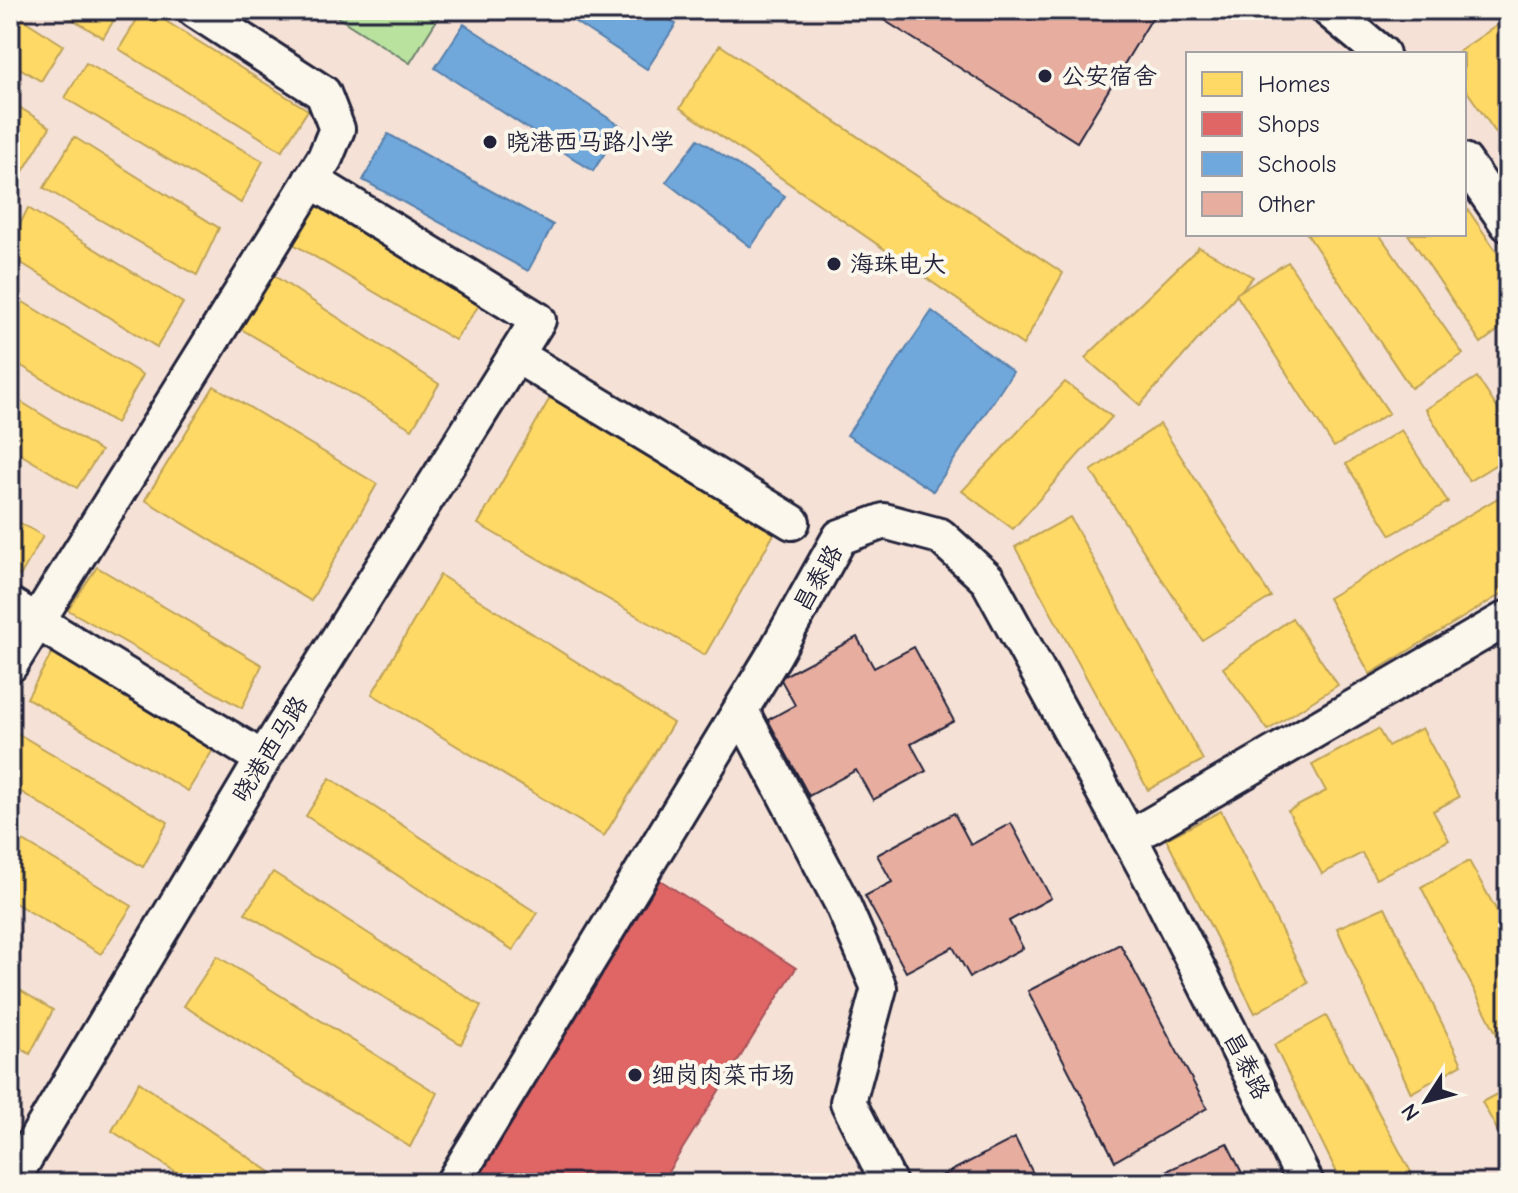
<svg xmlns="http://www.w3.org/2000/svg" width="1518" height="1193" viewBox="0 0 1518 1193" font-family="'Comic Neue','LXGW WenKai TC',sans-serif">
	<style>
		.green { fill: #b9e29f; stroke: #6e826d; stroke-width: 2 }
		.homes { fill: #ffd966; stroke: #bda259; stroke-width: 2 }
		.shops { fill: #e06666; stroke: #a75259; stroke-width: 2 }
		.schools { fill: #6fa8dc; stroke: #5880ac; stroke-width: 2 }
		.building { fill: #e7aea0; stroke: #22223b; stroke-width: 2 }
		.lines { fill: none; stroke-linecap: round; stroke-linejoin: round }
		.minor-casing { stroke: #22223b; stroke-width: 40 }
		.minor { stroke: #fbf7ec; stroke-width: 34 }
		.poi-dot { fill: #22223b; stroke: #fbf7ec; stroke-width: 3 }
		.labels { text-anchor: middle; stroke-width: 8; stroke-linejoin: round; paint-order: stroke }
		.poi-label { font-size: 24px; fill: #22223b; stroke: #fbf7ec; text-anchor: start }
		.street-label { font-size: 24px; fill: #22223b; stroke: #fbf7ec }
	</style>
	<rect width="100%" height="100%" fill="#f5e1d5"/>
	<filter id="ink" filterUnits="userSpaceOnUse"><feTurbulence type="fractalNoise" baseFrequency=".0125" numOctaves="2"/><feDisplacementMap in="SourceGraphic" scale="16" xChannelSelector="R" yChannelSelector="G"/><feConvolveMatrix kernelMatrix="1 2 1 2 8 2 1 2 1" color-interpolation-filters="sRGB"/></filter>
	<g filter="url(#ink)">
		<!-- green -->
		<polygon class="green" points="326,10 443,10 410,63"/>
		<!-- homes -->
		<g class="homes">
			<polygon points="58,10 120,10 103,38"/>
			<polygon points="143,10 148,10 308,110 282,151 119,49"/>
			<polygon points="10,11 63,45 41,81 10,62"/>
			<polygon points="1499,24 1508,36 1508,150 1464,87 1464,54 1455,54"/>
			<polygon points="720,45 1063,273 1023,345 680,108"/>
			<polygon points="86,63 263,161 241,203 65,98"/>
			<polygon points="10,101 50,127 22,173 10,165"/>
			<polygon points="74,137 219,228 197,275 44,188"/>
			<polygon points="320,197 486,295 455,340 290,242"/>
			<polygon points="1464,204 1508,268 1508,323 1481,343 1408,234 1464,234"/>
			<polygon points="28,208 183,303 157,347 10,256 10,245"/>
			<polygon points="1307,234 1379,234 1463,354 1411,388"/>
			<polygon points="1199,247 1253,277 1140,405 1085,358"/>
			<polygon points="1288,262 1389,413 1334,447 1236,294"/>
			<polygon points="273,275 439,384 412,429 241,329"/>
			<polygon points="10,294 143,375 116,423 10,359"/>
			<polygon points="1508,350 1508,370 1499,356"/>
			<polygon points="1477,377 1508,425 1508,457 1469,481 1426,409"/>
			<polygon points="1065,382 1112,417 1013,529 962,491"/>
			<polygon points="214,386 377,484 311,601 145,500"/>
			<polygon points="10,395 101,451 77,488 10,448"/>
			<polygon points="551,396 778,527 705,655 478,524"/>
			<polygon points="1160,424 1271,597 1202,640 1091,471"/>
			<polygon points="1401,430 1448,502 1391,535 1346,464"/>
			<polygon points="1508,492 1508,590 1370,674 1328,598"/>
			<polygon points="10,517 43,536 20,576 10,570"/>
			<polygon points="1070,517 1203,760 1148,790 1015,547"/>
			<polygon points="97,567 262,665 242,708 68,610"/>
			<polygon points="440,575 673,723 604,836 372,694"/>
			<polygon points="1292,618 1338,685 1268,730 1223,668"/>
			<polygon points="54,649 214,748 188,791 27,698"/>
			<polygon points="1422,728 1459,797 1433,811 1449,840 1376,879 1362,853 1322,874 1288,811 1326,791 1312,765 1378,729 1388,746"/>
			<polygon points="10,729 168,822 143,867 10,785"/>
			<polygon points="330,778 537,913 513,950 306,816"/>
			<polygon points="1221,811 1308,983 1255,1013 1166,839"/>
			<polygon points="10,833 132,906 101,954 10,900"/>
			<polygon points="1469,861 1508,931 1508,1048 1505,1050 1421,887"/>
			<polygon points="273,872 481,1006 461,1044 245,913"/>
			<polygon points="660,882 795,968 660,1183 478,1183"/>
			<polygon points="1385,907 1462,1064 1411,1093 1337,928"/>
			<polygon points="217,956 437,1093 410,1147 184,1006"/>
			<polygon points="10,984 53,1010 30,1054 10,1042"/>
			<polygon points="1326,1016 1417,1183 1342,1183 1274,1045"/>
			<polygon points="139,1082 286,1183 193,1183 112,1131"/>
			<polygon points="1508,1088 1508,1150 1482,1102"/>
		</g>
		<!-- shops -->
		<polygon class="shops" points="660,880 796,968 661,1183 476,1183"/>
		<!-- schools -->
		<g class="schools">
			<polygon points="557,10 654,10 676,24 647,69"/>
			<polygon points="464,24 622,127 593,171 435,68"/>
			<polygon points="388,134 553,225 528,271 363,180"/>
			<polygon points="698,139 785,196 751,247 666,182"/>
			<polygon points="932,311 1013,372 933,491 847,435"/>
		</g>
		<!-- building -->
		<g class="building">
			<polygon points="868,10 1157,10 1077,142"/>
			<polygon points="857,637 874,668 914,647 954,721 911,744 926,771 873,800 856,770 809,796 768,720 795,705 780,678"/>
			<polygon points="954,813 971,845 1011,823 1051,898 1009,921 1023,948 970,977 953,947 906,972 865,896 892,882 877,855"/>
			<polygon points="1120,944 1207,1108 1115,1161 1028,991"/>
			<polygon points="1015,1138 1038,1183 928,1183"/>
			<polygon points="1227,1143 1247,1183 1141,1183"/>
		</g>
		<g class="lines">
			<!-- minor casing -->
			<g class="minor-casing">
				<g id="minor">
					<polyline points="1329,10 1382,54"/>
					<polyline points="1464,161 1508,224"/>
					<polyline points="516,355 792,522"/>
					<polyline points="10,605 263,759"/>
					<polyline points="10,665 325,158 337,129 323,93 195,10"/>
					<polyline points="741,711 842,903 879,988 848,1102 889,1183"/>
					<polyline points="1129,838 1508,618"/>
					<polyline points="10,1183 263,759 538,320 311,180"/>
					<polyline points="453,1183 774,655 840,537 884,521 940,536 988,580 1162,898 1306,1183"/>
				</g>
			</g>
			<!-- minor -->
			<use href="#minor" class="minor"/>
		</g>
	</g>
	<!-- markers -->
	<g class="poi-dot">
		<circle cx="1045" cy="76" r="8"/>
		<circle cx="490" cy="142" r="8"/>
		<circle cx="834" cy="264" r="8"/>
		<circle cx="635" cy="1075" r="8"/>
	</g>
	<g class="labels">
		<!-- poi labels -->
		<g class="poi-label">
			<text x="1061" y="84">公安宿舍</text>
			<text x="506" y="150">晓港西马路小学</text>
			<text x="850" y="272">海珠电大</text>
			<text x="651" y="1083">细岗肉菜市场</text>
		</g>
		<!-- street labels -->
		<g class="street-label">
			<text transform="translate(818 578) rotate(-60)" y="8">昌泰路</text>
			<text transform="translate(270 749) rotate(-58)" y="8">晓港西马路</text>
			<text transform="translate(1247 1066) rotate(63)" y="8">昌泰路</text>
		</g>
	</g>
	<!-- margin -->
	<rect width="1518" height="1193" fill="none" stroke="#fbf7ec" stroke-width="40"/>
	<rect x="20" y="20" width="1478" height="1153" fill="none" stroke="#22223b" stroke-width="3" filter="url(#ink)"/>
	<!-- legend -->
	<rect x="1186" y="52" width="280" height="184" fill="#fbf7ec" stroke="#a4a2a5" stroke-width="2"/>
	<rect x="1202" y="72" width="40" height="24" fill="#ffd966" stroke="#a4a2a5" stroke-width="2"/>
	<text x="1258" y="92" font-size="24" fill="#22223b">Homes</text>
	<rect x="1202" y="112" width="40" height="24" fill="#e06666" stroke="#a4a2a5" stroke-width="2"/>
	<text x="1258" y="132" font-size="24" fill="#22223b">Shops</text>
	<rect x="1202" y="152" width="40" height="24" fill="#6fa8dc" stroke="#a4a2a5" stroke-width="2"/>
	<text x="1258" y="172" font-size="24" fill="#22223b">Schools</text>
	<rect x="1202" y="192" width="40" height="24" fill="#e7aea0" stroke="#a4a2a5" stroke-width="2"/>
	<text x="1258" y="212" font-size="24" fill="#22223b">Other</text>
	<!-- north arrow -->
	<g transform="translate(1426 1101) rotate(234)" stroke="#fbf7ec" stroke-width="6" paint-order="stroke">
	<path d="M0-6L14 30L0 20L-14 30Z" fill="#22223b"/>
	<text y="-12" font-size="22" font-weight="bold" text-anchor="middle" fill="#22223b">N</text>
	</g>
</svg>
